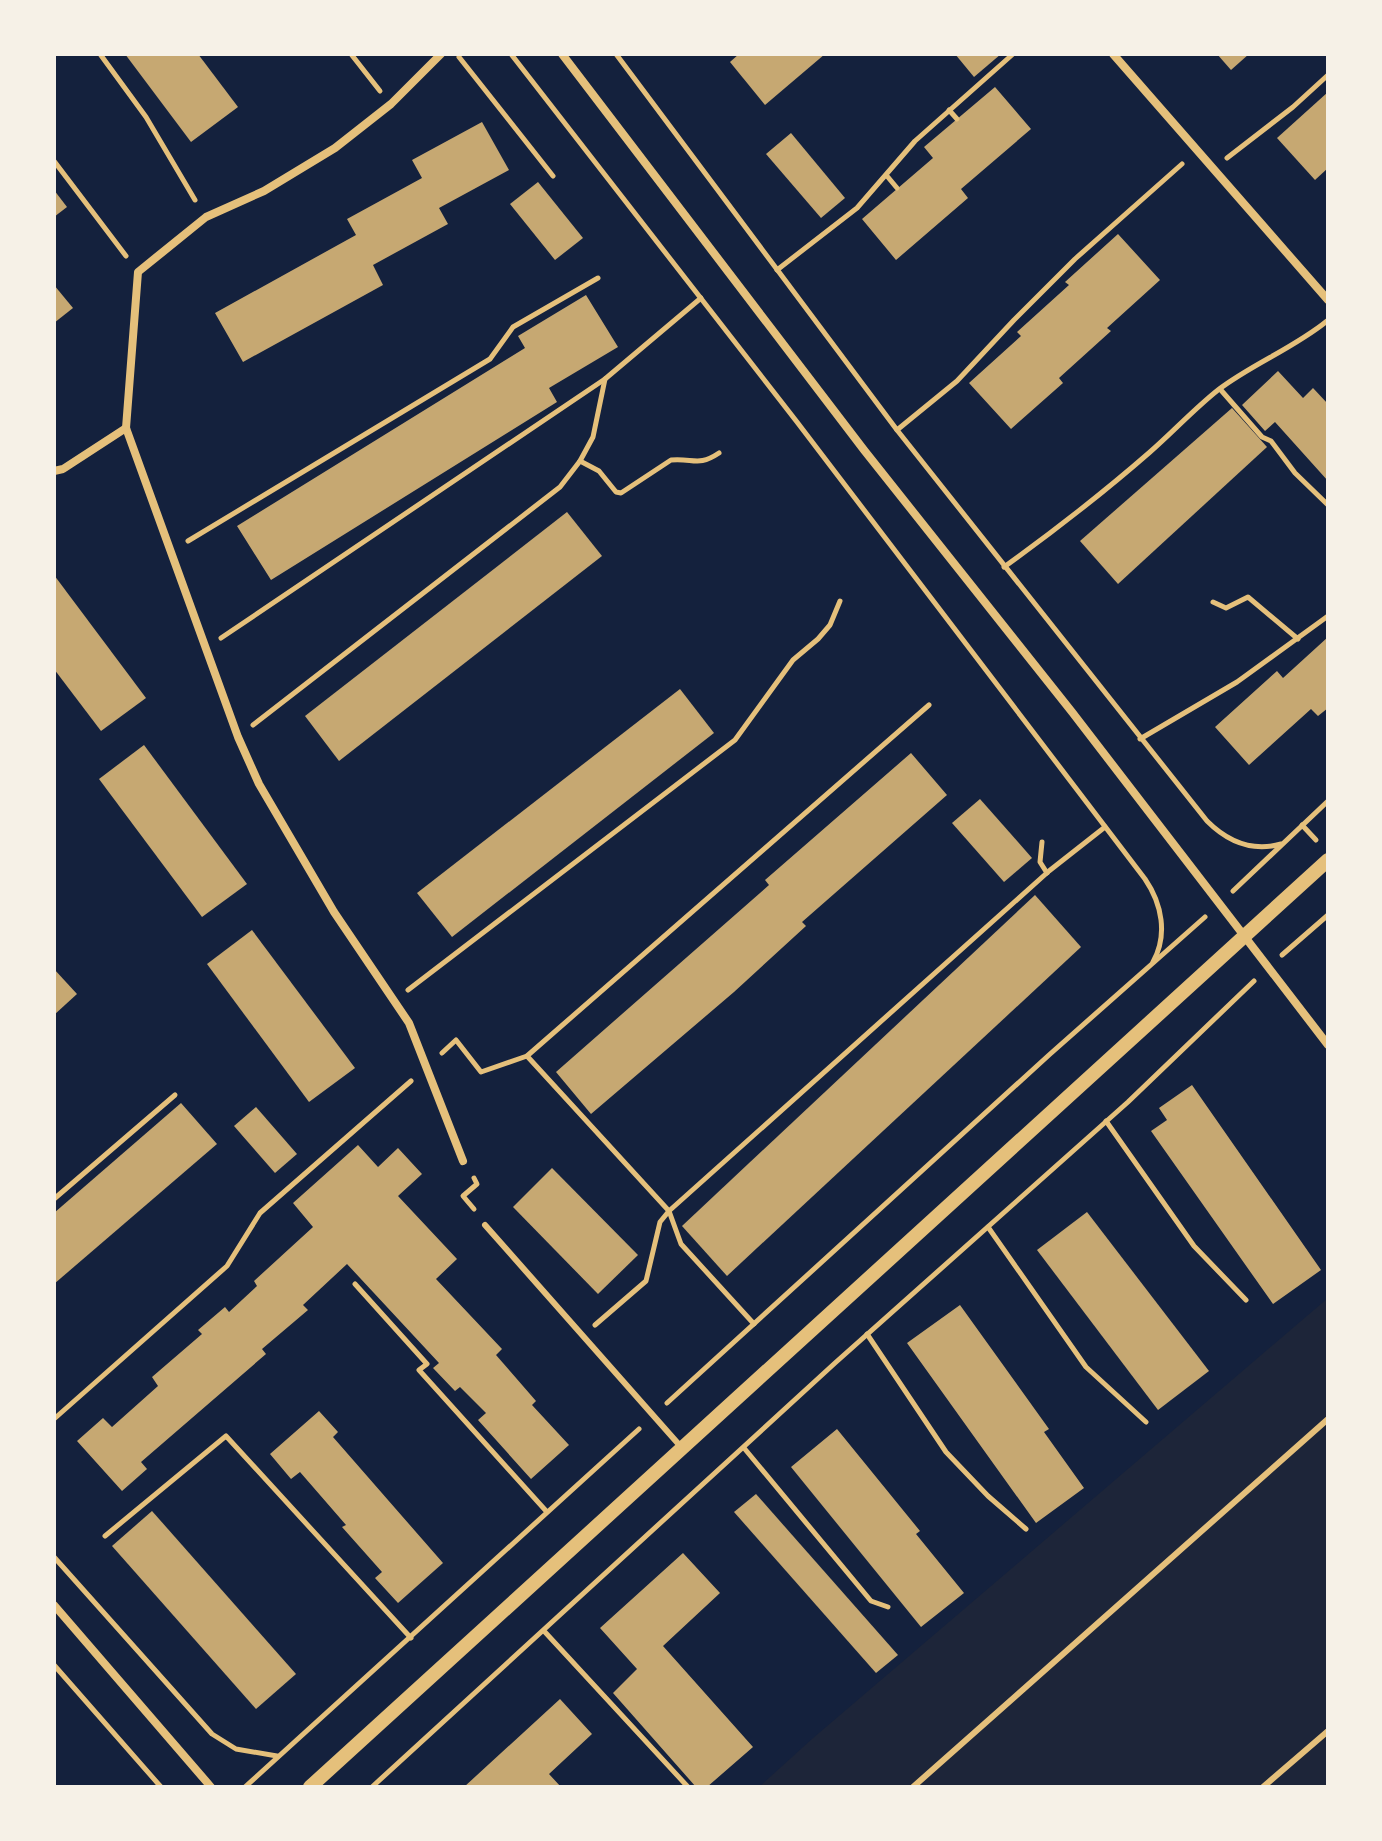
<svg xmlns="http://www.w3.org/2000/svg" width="1382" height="1841" viewBox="0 0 1382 1841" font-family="Mulish,sans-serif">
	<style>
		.green { fill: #1d2539 }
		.building { fill: #c6a872 }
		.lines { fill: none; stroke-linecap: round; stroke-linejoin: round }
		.path { stroke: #e5c07b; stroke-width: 5 }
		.service { stroke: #e5c07b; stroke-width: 6 }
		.minor { stroke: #e5c07b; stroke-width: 8 }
		.tertiary { stroke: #e5c07b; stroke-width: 14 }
	</style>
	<rect width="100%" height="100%" fill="#14213d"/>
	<!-- green -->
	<polygon class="green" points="1328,1298 1328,1787 759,1787 812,1739"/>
	<!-- building -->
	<g class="building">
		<polygon points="125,54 198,54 238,107 191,142"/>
		<polygon points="739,54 825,54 765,105 730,62"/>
		<polygon points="955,54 1001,54 974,77"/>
		<polygon points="1217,54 1249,54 1231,70"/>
		<polygon points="995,87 1031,129 961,189 968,198 896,260 862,219 933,158 924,147"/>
		<polygon points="1328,92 1328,168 1315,180 1277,138"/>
		<polygon points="482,122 509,170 439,208 448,224 373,265 383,285 243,362 215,313 356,235 347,219 422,178 412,160"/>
		<polygon points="791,133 845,198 821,218 766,154"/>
		<polygon points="538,182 583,238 555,260 510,204"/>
		<polygon points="54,190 67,207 54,217"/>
		<polygon points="1118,234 1160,280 1107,328 1111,331 1059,378 1063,383 1011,429 969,383 1021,336 1017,332 1069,285 1065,282"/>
		<polygon points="54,285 73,308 54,323"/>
		<polygon points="586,295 618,347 549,388 557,402 271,580 237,526 525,348 518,336"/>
		<polygon points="1278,371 1303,398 1313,388 1328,404 1328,481 1275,422 1265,431 1242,405"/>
		<polygon points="1232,408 1267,447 1118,584 1080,541"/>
		<polygon points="567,512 602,556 339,761 305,716"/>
		<polygon points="54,575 146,698 101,731 54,669"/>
		<polygon points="1328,637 1328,708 1318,716 1311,709 1249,765 1215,727 1277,671 1283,678"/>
		<polygon points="680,689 714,733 452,937 417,893"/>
		<polygon points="144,745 247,884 202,917 99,779"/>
		<polygon points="911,753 947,795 802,922 806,926 734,992 591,1114 556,1072 769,885 765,880"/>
		<polygon points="980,799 1032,858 1004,882 952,823"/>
		<polygon points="1035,895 1081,947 727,1276 682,1226"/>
		<polygon points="252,930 355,1068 309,1102 207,964"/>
		<polygon points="54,969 77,994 54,1015"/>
		<polygon points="1192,1085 1321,1270 1273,1304 1151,1131 1167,1120 1159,1108"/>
		<polygon points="181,1103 217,1144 54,1284 54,1213"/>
		<polygon points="256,1107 297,1154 275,1173 234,1126"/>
		<polygon points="358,1145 378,1167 398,1148 422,1174 398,1196 457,1259 436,1279 502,1349 496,1355 536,1401 532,1405 569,1445 531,1479 478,1420 486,1413 460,1387 455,1391 433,1368 439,1363 347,1264 303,1305 308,1310 262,1349 266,1354 141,1462 147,1469 122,1491 77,1441 103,1418 112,1427 158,1386 152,1377 202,1334 198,1330 225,1307 229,1312 257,1286 254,1281 313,1227 293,1203"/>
		<polygon points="552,1168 638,1255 598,1294 513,1207"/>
		<polygon points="1087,1212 1209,1371 1158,1410 1037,1250"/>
		<polygon points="960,1305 1049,1429 1044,1432 1084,1488 1036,1523 907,1343"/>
		<polygon points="319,1411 338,1432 333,1437 443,1563 398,1603 375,1578 382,1572 342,1527 346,1525 300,1472 291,1479 270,1454"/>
		<polygon points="837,1429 920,1531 916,1534 964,1593 921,1627 791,1467"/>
		<polygon points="756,1494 898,1655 876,1673 734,1512"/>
		<polygon points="152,1511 296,1674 256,1709 112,1546"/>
		<polygon points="683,1553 720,1593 663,1646 753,1747 707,1787 696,1787 613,1693 637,1669 600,1628"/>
		<polygon points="560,1699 592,1734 549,1774 561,1787 464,1787"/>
	</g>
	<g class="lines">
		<!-- path -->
		<g class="path">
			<polyline points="100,54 146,117 195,200"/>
			<polyline points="351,54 380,91"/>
			<path d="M511,54L797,422L1145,879C1162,904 1168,935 1153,962"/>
			<path d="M616,54L897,430L1207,821C1228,842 1252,852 1281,844"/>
			<polyline points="459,57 553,176"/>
			<polyline points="949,110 957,119"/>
			<polyline points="1227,158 1293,107 1328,75"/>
			<polyline points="54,161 126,256"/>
			<polyline points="887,176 897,188"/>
			<polyline points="777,270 857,208 915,141 1013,54"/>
			<polyline points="1220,389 1262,437 1271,441 1295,473 1328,505"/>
			<polyline points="897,430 957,381 1014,320 1075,259 1182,164"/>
			<polyline points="580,461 593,437 605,379 701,298"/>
			<polyline points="188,541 490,359 513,327 598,278"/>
			<path d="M1004,567C1054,531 1103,493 1150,452C1173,432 1194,409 1218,390C1252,364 1294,348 1327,321"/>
			<polyline points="1213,602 1226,608 1248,597 1298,639"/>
			<polyline points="221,638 605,379"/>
			<path d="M253,725L560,487L580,461L599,471L616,492L621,493L671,460C694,458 698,467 719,453"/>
			<polyline points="1140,739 1237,682 1328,616"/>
			<polyline points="1302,825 1316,840"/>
			<polyline points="1042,842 1040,862 1047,873"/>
			<polyline points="1233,891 1328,801"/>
			<polyline points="1282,955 1328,915"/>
			<polyline points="408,990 735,740 793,660 818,639 830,625 840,601"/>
			<polyline points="442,1053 456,1040 481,1072 527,1056"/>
			<polyline points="1106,1121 1194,1246 1246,1300"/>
			<polyline points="54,1199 175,1095"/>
			<polyline points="474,1209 463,1196 477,1184 474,1178"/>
			<polyline points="988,1227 1086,1367 1146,1422"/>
			<polyline points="355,1284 427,1364 419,1370 547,1512"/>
			<polyline points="754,1324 681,1244 669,1211 527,1056 929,705"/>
			<polyline points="595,1325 646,1281 660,1222 669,1211 1049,871 1105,827"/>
			<polyline points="867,1334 946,1452 988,1496 1026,1529"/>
			<polyline points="667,1403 1049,1055 1205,917"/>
			<polyline points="54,1419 227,1266 260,1213 411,1081"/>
			<polyline points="744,1448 871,1601 888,1607"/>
			<polyline points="105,1536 226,1436 411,1638"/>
			<polyline points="54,1557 212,1734 236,1749 277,1756"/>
			<polyline points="544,1631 688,1787"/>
			<polyline points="54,1665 161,1787"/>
			<polyline points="245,1787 639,1429"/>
			<polyline points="372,1787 835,1363 1128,1102 1254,981"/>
		</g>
		<!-- service -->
		<g class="service">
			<polyline points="485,1225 682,1448"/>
			<polyline points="913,1787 1328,1419"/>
			<polyline points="1263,1787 1328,1731"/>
		</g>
		<!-- minor -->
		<g class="minor">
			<polyline points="441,54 391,104 335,148 264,191 206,217 138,272 126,428 238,737 259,784 334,912 409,1023 463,1161"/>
			<polyline points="562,54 864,450 1072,712 1328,1045"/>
			<polyline points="1113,54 1328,300"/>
			<polyline points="54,471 63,469 126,428"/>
			<polyline points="54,1605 211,1787"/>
		</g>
		<!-- tertiary -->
		<polyline class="tertiary" points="310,1787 1328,860"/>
	</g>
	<!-- border -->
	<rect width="1382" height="1841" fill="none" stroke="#f6f1e7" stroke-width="112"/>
</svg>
